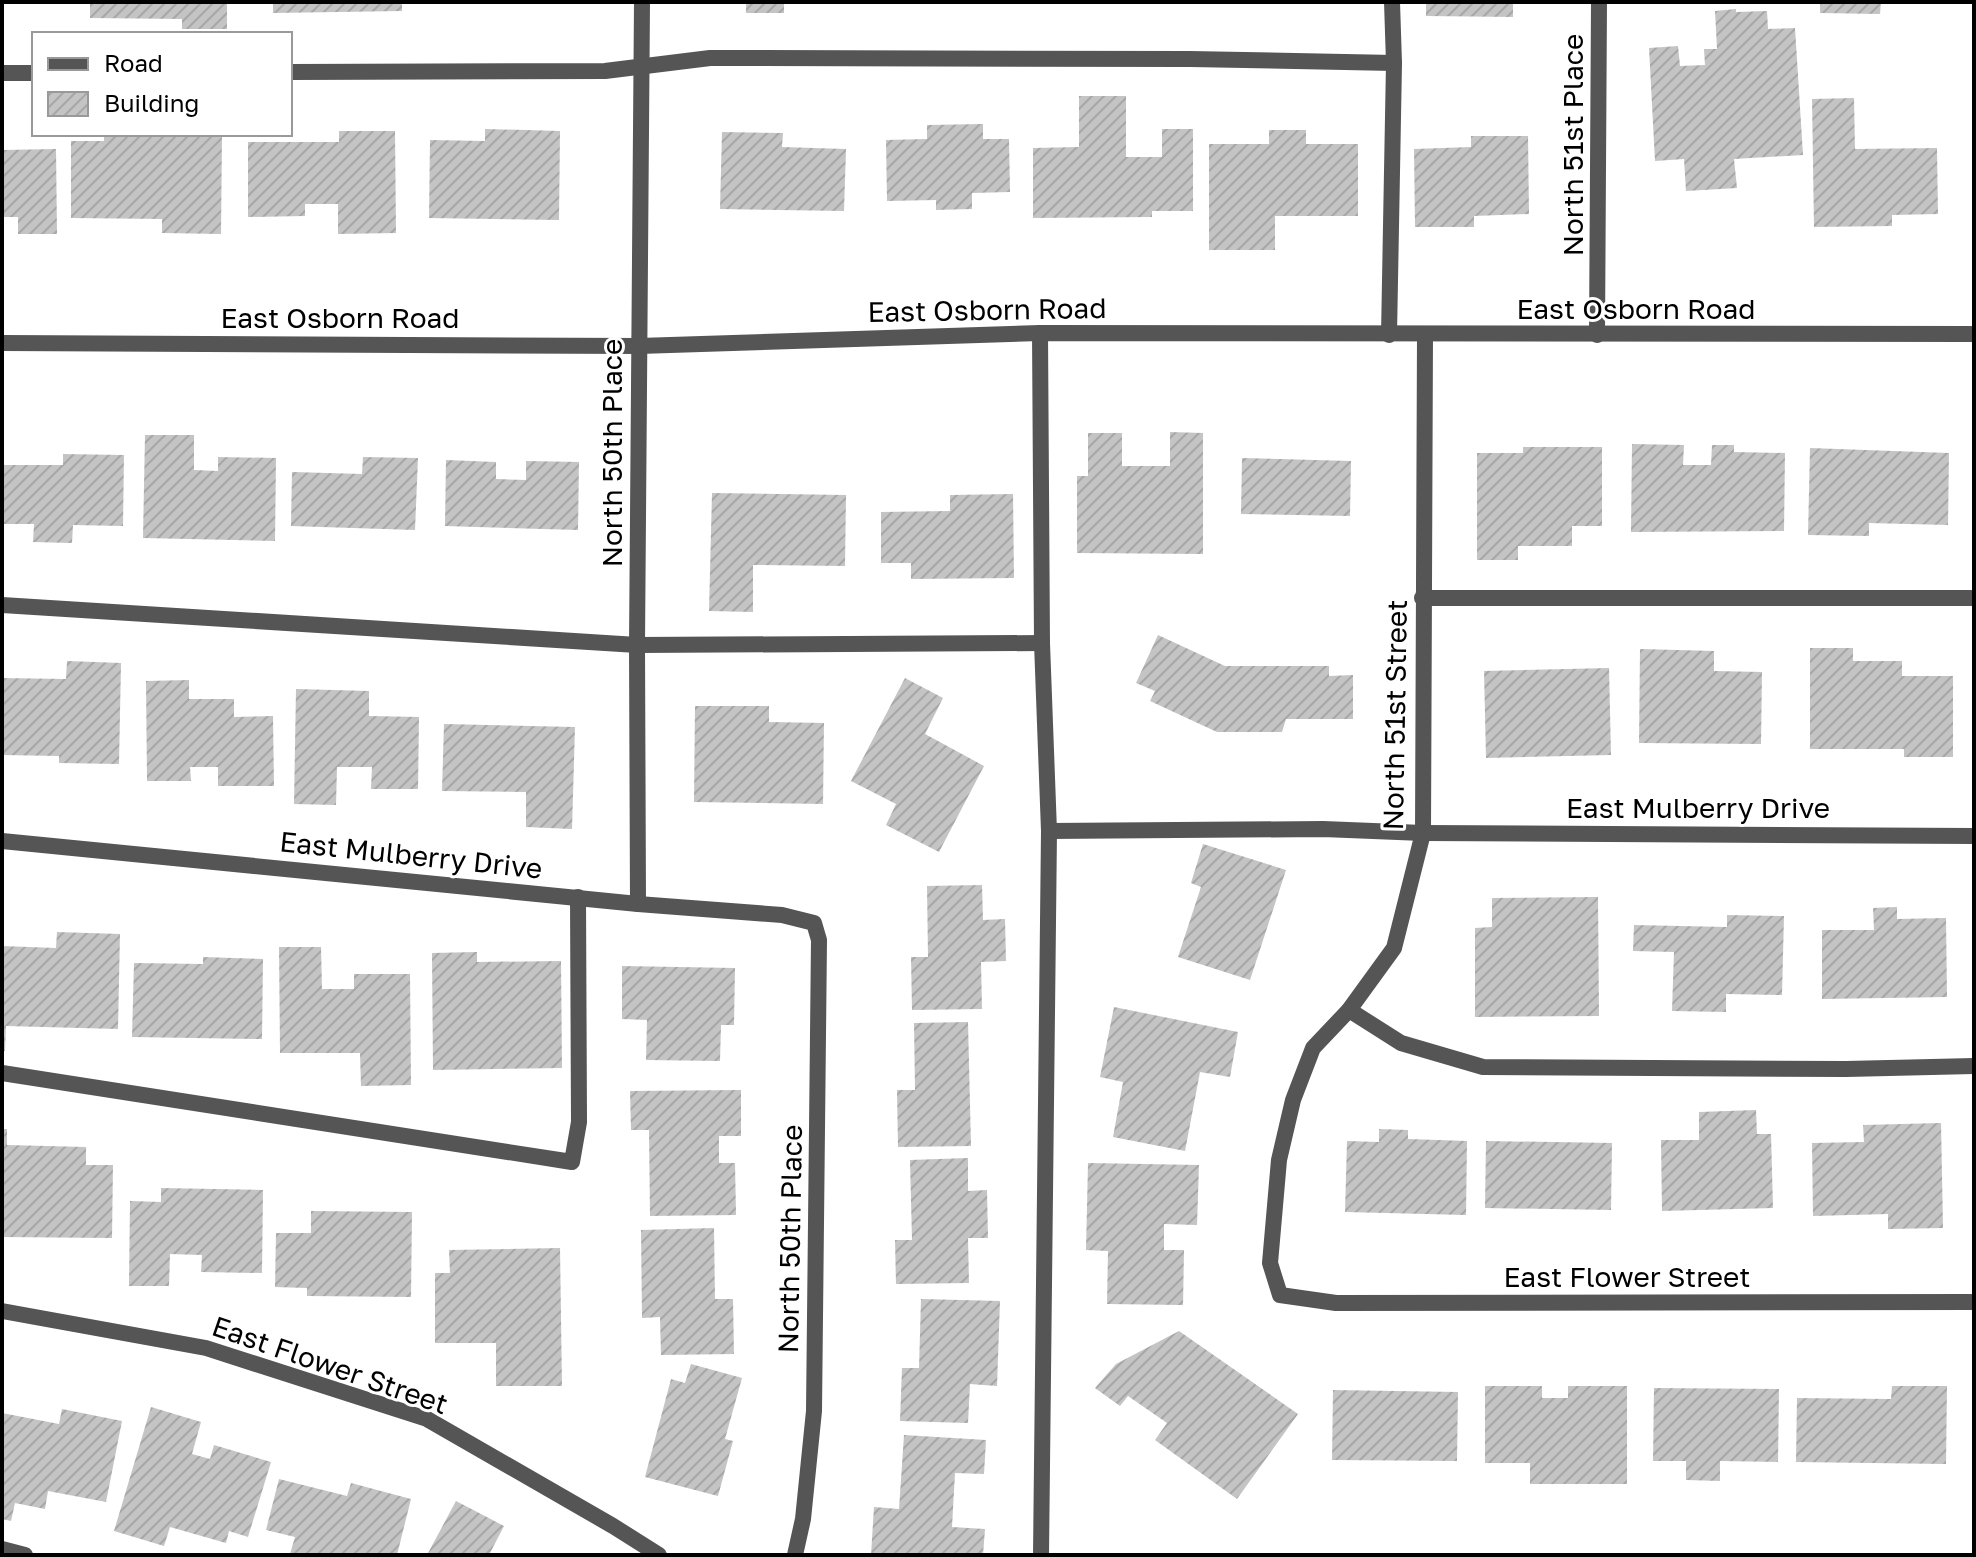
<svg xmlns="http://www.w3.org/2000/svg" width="1976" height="1557" viewBox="0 0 1976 1557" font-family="'Golos Text',sans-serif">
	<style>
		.building { fill: url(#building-hatch) }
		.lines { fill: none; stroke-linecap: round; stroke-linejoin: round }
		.service { stroke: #555; stroke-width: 16 }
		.minor { stroke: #555; stroke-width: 16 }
		.tertiary { stroke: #555; stroke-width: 16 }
		.labels { text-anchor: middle; stroke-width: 6; stroke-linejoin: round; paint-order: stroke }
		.street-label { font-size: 28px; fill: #000; stroke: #fff }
	</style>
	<defs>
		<pattern id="building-hatch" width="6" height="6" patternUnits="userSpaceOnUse" patternTransform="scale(2)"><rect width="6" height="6" fill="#c4c4c4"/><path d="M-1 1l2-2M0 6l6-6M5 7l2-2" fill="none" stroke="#a7a7a7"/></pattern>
	</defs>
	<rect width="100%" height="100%" fill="#fff"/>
	<!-- building -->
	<g class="building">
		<polygon points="90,2 227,2 227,29 182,29 182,19 90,18"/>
		<polygon points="273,2 402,2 402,11 273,13"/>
		<rect x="746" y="2" width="38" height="11"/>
		<polygon points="1426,2 1513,2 1513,17 1426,16"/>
		<polygon points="1820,2 1881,2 1880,14 1820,13"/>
		<polygon points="1736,9 1736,12 1767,11 1768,29 1795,28 1803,155 1734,159 1737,188 1686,191 1684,159 1655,161 1649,48 1678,46 1680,66 1705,65 1704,49 1717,49 1715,11"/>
		<polygon points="1079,96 1126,96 1126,157 1162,157 1162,129 1193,129 1193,211 1152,211 1152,217 1033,218 1033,148 1079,147"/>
		<polygon points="1854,98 1855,149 1937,148 1938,214 1892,215 1892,226 1814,227 1812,99"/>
		<polygon points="983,124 983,139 1009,139 1010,192 972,193 972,209 936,210 936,200 887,201 886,140 927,139 927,125"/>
		<polygon points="485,129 560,131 559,220 429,218 430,140 485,141"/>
		<polygon points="1269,130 1306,130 1306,144 1358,144 1358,216 1275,216 1275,250 1209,250 1209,144 1269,144"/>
		<polygon points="339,131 395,131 396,233 338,234 338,204 305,204 305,216 248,217 248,142 339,142"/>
		<polygon points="722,132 783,133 782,147 846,149 844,211 720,209"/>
		<polygon points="104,134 222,134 221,234 162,233 162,219 71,218 71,141 104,141"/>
		<polygon points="1471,136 1528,136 1529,214 1474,216 1474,227 1415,227 1414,149 1471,147"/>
		<polygon points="56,149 57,234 18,234 18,217 2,217 2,150"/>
		<polygon points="1170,432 1203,433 1203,554 1077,553 1077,476 1088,476 1088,433 1122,433 1122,466 1170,466"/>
		<polygon points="145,435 194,435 194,470 218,471 218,457 276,458 275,541 143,538"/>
		<polygon points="1632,444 1684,445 1683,465 1711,465 1712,445 1734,445 1734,452 1785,453 1784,531 1631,532"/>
		<polygon points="1523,447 1602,447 1602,526 1572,526 1572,546 1518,546 1518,560 1477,560 1477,453 1523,453"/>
		<polygon points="1810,448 1949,453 1948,525 1869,523 1869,536 1808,535"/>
		<polygon points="63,454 124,455 123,526 73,525 72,543 33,542 34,524 2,524 2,465 63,465"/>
		<polygon points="363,457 418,458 415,530 291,526 292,472 362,474"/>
		<polygon points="1242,458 1351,461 1350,516 1241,514"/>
		<polygon points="446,460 496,462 496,479 526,480 526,461 579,462 578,530 445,526"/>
		<polygon points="712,493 846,495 845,566 753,565 753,612 709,611"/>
		<polygon points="1013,494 1014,578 911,579 911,563 881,563 881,512 950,511 950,495"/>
		<polygon points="1158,635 1225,666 1329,666 1329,676 1353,675 1353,719 1286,719 1282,732 1217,732 1150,701 1155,691 1136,683"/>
		<polygon points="1810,648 1853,648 1853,661 1902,661 1902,676 1953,676 1953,757 1904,757 1904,749 1810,749"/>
		<polygon points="1640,649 1714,651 1714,671 1762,672 1761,744 1639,743"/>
		<polygon points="67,661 121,663 119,764 59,763 59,756 2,755 2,678 66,679"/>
		<polygon points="1609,668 1611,755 1486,758 1484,671"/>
		<polygon points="905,678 943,698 925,734 984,766 939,852 886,825 896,804 851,781"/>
		<polygon points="189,680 189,699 234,699 234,717 273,716 274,786 218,786 218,767 190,767 191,781 147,781 146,681"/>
		<polygon points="296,689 369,691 369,716 419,717 418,789 371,789 372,767 337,767 336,805 294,804"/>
		<polygon points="695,706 769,706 769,722 824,723 823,804 694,802"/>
		<polygon points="444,724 575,727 572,829 526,827 526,792 442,791"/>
		<polygon points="1203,844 1286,870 1250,980 1178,957 1201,887 1191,883"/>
		<polygon points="982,885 983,920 1005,919 1006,961 981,962 982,1009 912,1010 911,957 928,957 927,886"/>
		<polygon points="1598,897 1599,1016 1475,1017 1475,928 1492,927 1492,898"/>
		<polygon points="1897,907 1897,919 1946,918 1947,997 1822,999 1822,930 1874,930 1873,908"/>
		<polygon points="1727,915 1784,916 1782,995 1726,994 1726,1012 1672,1011 1674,952 1633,951 1634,925 1727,927"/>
		<polygon points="57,932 120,934 118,1029 6,1026 5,1051 2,1051 2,946 56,948"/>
		<polygon points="279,947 321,947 322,989 354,989 354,974 410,974 411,1085 361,1086 360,1053 280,1053"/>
		<polygon points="477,952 477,962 561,961 562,1068 433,1070 432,953"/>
		<polygon points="203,957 263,959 262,1039 132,1037 134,963 203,964"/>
		<polygon points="622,966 735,968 734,1025 721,1025 720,1061 646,1060 647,1020 622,1019"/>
		<polygon points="1114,1007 1238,1032 1230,1077 1200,1072 1185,1151 1113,1137 1123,1082 1100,1077"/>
		<polygon points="968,1022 971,1146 898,1147 897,1090 915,1090 914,1023"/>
		<polygon points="741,1090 741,1136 719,1136 719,1163 735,1163 736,1215 650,1216 649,1130 631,1130 630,1091"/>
		<polygon points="1756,1110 1757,1134 1771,1134 1773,1208 1662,1211 1661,1140 1699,1140 1699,1112"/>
		<polygon points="1941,1123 1943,1228 1888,1229 1888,1214 1813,1216 1812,1143 1864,1142 1863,1125"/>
		<polygon points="2,1129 7,1129 7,1145 86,1147 86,1165 113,1165 112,1238 2,1237"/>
		<polygon points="1379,1129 1408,1130 1408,1139 1467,1141 1466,1215 1345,1212 1347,1141 1379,1142"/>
		<polygon points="1486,1141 1612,1143 1611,1210 1485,1208"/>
		<polygon points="968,1158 968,1191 987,1190 988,1238 968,1238 969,1283 896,1284 895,1240 912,1240 910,1160"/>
		<polygon points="1088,1163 1199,1165 1197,1225 1164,1224 1164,1250 1184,1250 1183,1305 1107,1304 1108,1251 1086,1250"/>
		<polygon points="161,1188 263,1190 262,1273 201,1272 202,1255 170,1254 169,1286 129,1286 130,1201 161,1202"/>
		<polygon points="311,1211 412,1212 411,1297 307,1296 307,1288 275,1287 276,1233 311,1233"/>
		<polygon points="714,1228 715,1299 733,1299 734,1354 661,1355 660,1317 642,1318 641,1230"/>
		<polygon points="560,1248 562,1386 496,1386 496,1343 435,1343 435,1273 450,1273 449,1250"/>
		<polygon points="921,1299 1000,1301 997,1386 970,1384 968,1423 900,1421 902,1368 919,1368"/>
		<polygon points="1179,1331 1298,1414 1237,1499 1155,1440 1167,1423 1128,1396 1120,1406 1095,1388 1116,1364"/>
		<polygon points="691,1364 742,1378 725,1439 733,1441 718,1496 645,1477 671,1379 685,1383"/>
		<polygon points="1485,1386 1542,1386 1542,1398 1568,1398 1568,1386 1627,1386 1627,1484 1530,1484 1530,1463 1485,1463"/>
		<polygon points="1892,1386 1947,1386 1946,1464 1796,1462 1797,1398 1891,1399"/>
		<polygon points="1654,1388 1779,1389 1778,1462 1720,1461 1720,1481 1686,1480 1686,1461 1653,1461"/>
		<polygon points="1333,1390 1458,1392 1457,1461 1332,1460"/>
		<polygon points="151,1407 201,1422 192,1454 210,1459 214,1445 271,1462 248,1537 229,1531 226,1543 170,1527 164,1546 114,1531"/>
		<polygon points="62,1409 122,1421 106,1502 48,1491 45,1509 15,1503 11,1521 2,1519 2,1413 59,1424"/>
		<polygon points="904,1435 986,1440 984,1474 955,1473 952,1527 985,1529 983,1555 871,1555 874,1507 899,1509"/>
		<polygon points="279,1479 347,1496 351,1483 411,1499 397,1555 290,1554 295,1537 266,1530"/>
		<polygon points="456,1501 504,1526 489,1555 427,1555"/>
	</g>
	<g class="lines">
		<!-- service -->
		<g class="service">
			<polyline points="290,72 605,71 710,58 1190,59 1394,63 1392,2"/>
			<polyline points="2,73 34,73"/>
			<polyline points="1040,333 1042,643 1049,831 1041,1555"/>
			<polyline points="1389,335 1394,63"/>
			<polyline points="1422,598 1974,598"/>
			<polyline points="2,605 637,645 1042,643"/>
			<polyline points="1049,831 1323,829 1423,833"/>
			<polyline points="1349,1010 1401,1043 1483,1067 1846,1069 1974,1066"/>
			<polyline points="2,1073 572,1162 579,1122 578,897"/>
			<polyline points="2,1549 25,1555"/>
		</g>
		<!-- minor -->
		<g class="minor">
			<polyline points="1425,335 1423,833 1394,948 1349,1010 1313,1048 1293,1100 1279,1160 1270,1263 1280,1295 1336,1303 1974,1302"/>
			<polyline points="1597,335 1599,2"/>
			<polyline points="1423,833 1974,836"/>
			<polyline points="2,841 638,904 782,915 814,923 819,940 814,1411 803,1519 795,1555"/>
			<polyline points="638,904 637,645 642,2"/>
			<polyline points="2,1311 206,1348 427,1419 613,1526 659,1555"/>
		</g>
		<!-- tertiary -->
		<polyline class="tertiary" points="2,343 639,346 1040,333 1974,334"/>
	</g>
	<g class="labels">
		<!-- street labels -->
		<g class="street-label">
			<text transform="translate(1573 145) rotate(-90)" y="10">North 51st Place</text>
			<text x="1636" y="319">East Osborn Road</text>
			<text transform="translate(987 310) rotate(-1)" y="10">East Osborn Road</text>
			<text x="340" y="328">East Osborn Road</text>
			<text transform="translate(612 453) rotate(-90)" y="10">North 50th Place</text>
			<text transform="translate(1395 715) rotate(-89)" y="10">North 51st Street</text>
			<text x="1698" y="818">East Mulberry Drive</text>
			<text transform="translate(411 855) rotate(6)" y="10">East Mulberry Drive</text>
			<text transform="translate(790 1239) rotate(-89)" y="10">North 50th Place</text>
			<text x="1627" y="1287">East Flower Street</text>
			<text transform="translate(330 1365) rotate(19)" y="10">East Flower Street</text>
		</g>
	</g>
	<!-- border -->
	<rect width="1976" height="1557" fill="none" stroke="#000000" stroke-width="8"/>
	<!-- legend -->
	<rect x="32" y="32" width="260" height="104" fill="#ffffff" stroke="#999999" stroke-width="2"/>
	<rect x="48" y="58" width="40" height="12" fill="#555555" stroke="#999999" stroke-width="2"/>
	<text x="104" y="72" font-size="24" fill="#000000">Road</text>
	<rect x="48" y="92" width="40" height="24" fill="url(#building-hatch)" stroke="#999999" stroke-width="2"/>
	<text x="104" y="112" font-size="24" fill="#000000">Building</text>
</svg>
